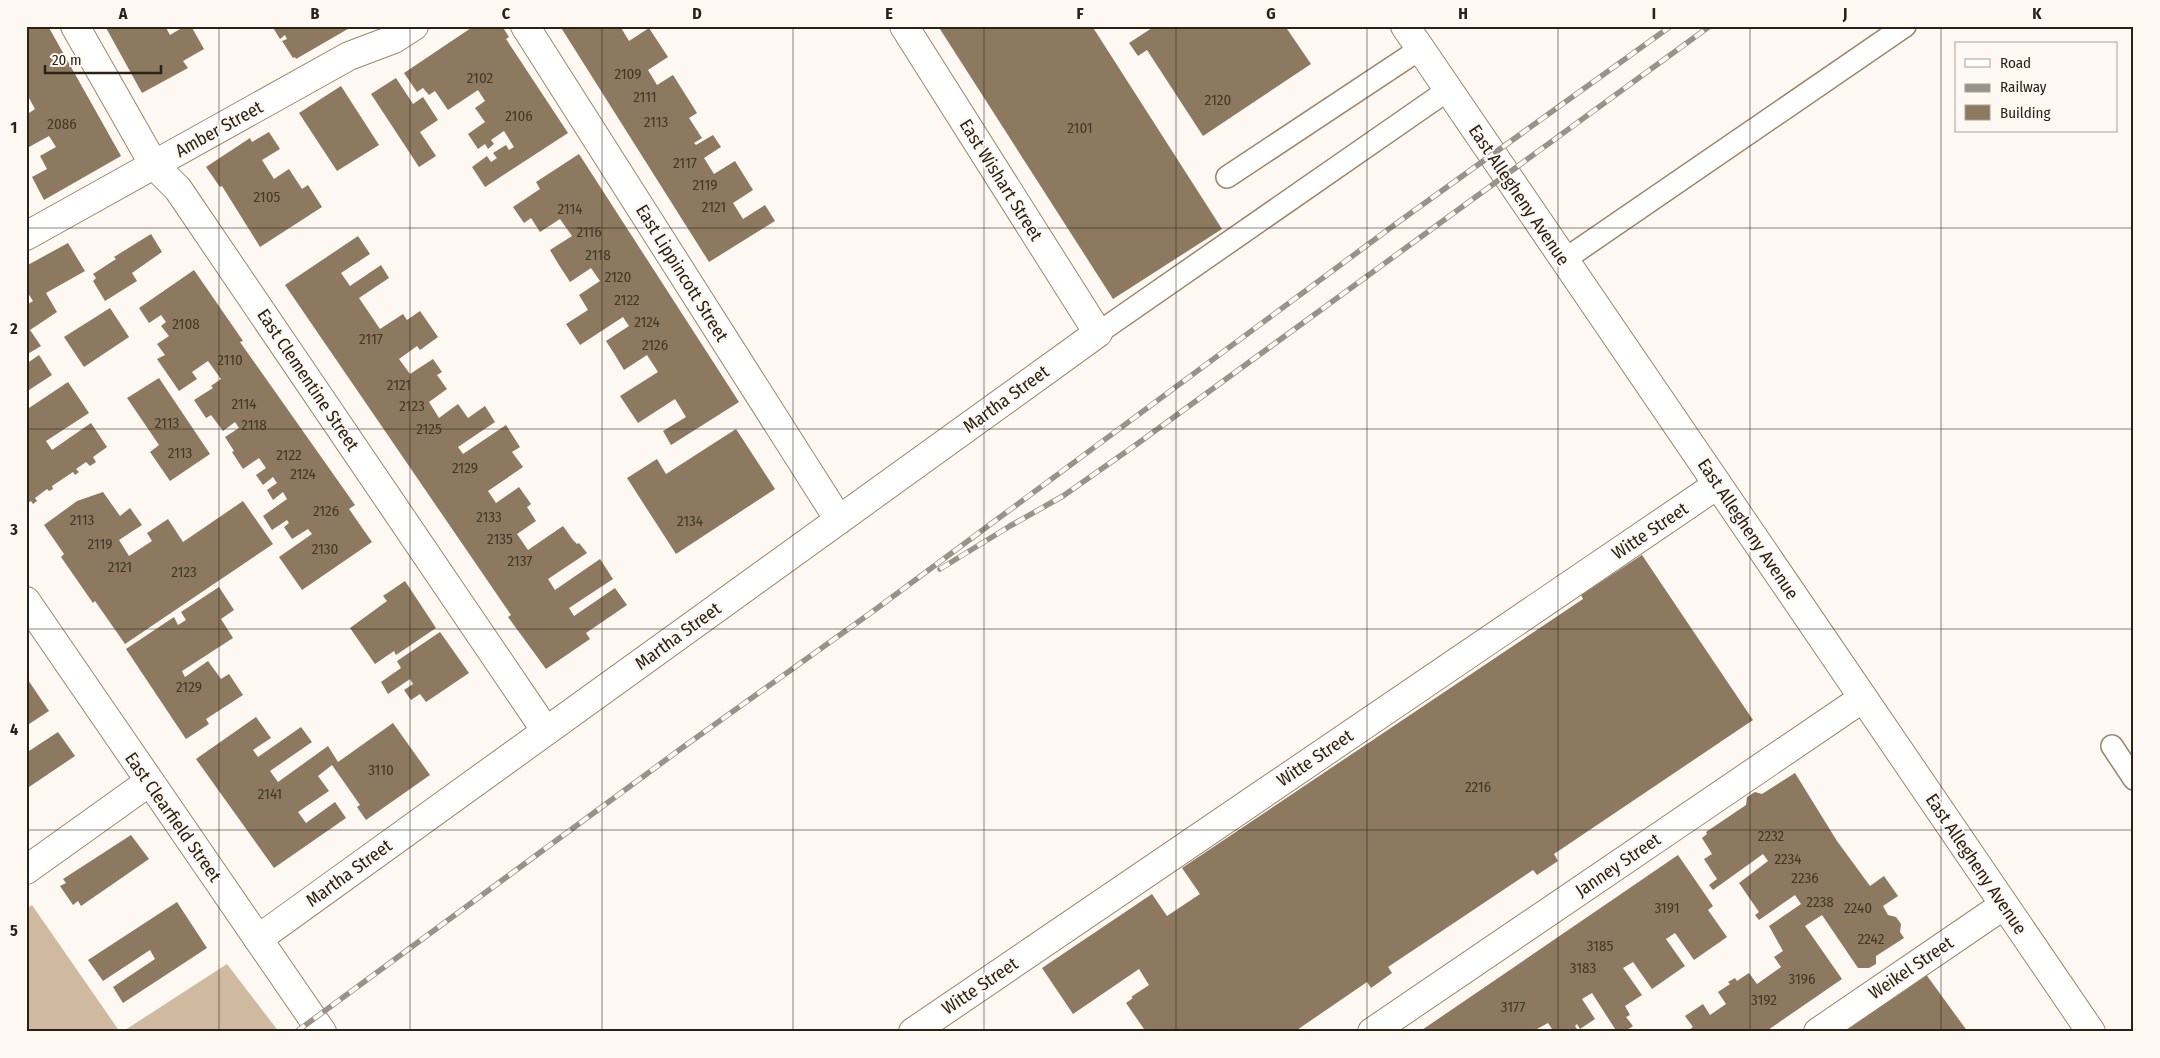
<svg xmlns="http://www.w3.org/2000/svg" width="2160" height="1058" viewBox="0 0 2160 1058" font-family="'Fira Sans Condensed',sans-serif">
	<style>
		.forest { fill: #cfba9f }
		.building { fill: #8c795f }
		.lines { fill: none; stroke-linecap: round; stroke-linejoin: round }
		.lane-casing { stroke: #9d876a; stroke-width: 24 }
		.street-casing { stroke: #9d876a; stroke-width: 30 }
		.secondary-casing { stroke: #9d876a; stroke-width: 30 }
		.lane { stroke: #fff; stroke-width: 21 }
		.street { stroke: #fff; stroke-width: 28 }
		.secondary { stroke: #fff; stroke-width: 28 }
		.rail-casing { stroke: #999289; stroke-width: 5.5 }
		.rail { stroke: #fdf8f2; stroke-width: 4; stroke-dasharray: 11; stroke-linecap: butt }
		.grid { fill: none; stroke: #2b2216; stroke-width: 1; stroke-opacity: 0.55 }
		.labels { text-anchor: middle; stroke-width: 4; stroke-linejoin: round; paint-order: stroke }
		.number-label { font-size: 15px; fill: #433828 }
		.street-label { font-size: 18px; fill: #2b2216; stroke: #fdf8f2 }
		.neatline { fill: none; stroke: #2b2216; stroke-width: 2 }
		.grid-label { font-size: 16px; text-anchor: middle; font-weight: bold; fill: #2b2216 }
	</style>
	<rect width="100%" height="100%" fill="#fdf8f2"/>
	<!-- forest -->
	<g class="forest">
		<polygon points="32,905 120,1032 26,1032 26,909"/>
		<polygon points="227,964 279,1032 122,1032"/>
	</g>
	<!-- building -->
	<g class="building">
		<polygon points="26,26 48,26 121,156 44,200 32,177 47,169 40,156 56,147 49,136 29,147 26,142 26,115 35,109 29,98 26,100"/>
		<polygon points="105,26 165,26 170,35 185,26 191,26 204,49 183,61 188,68 142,93"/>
		<polygon points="272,26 353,26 296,59 295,57 293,58 282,41 287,39 285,35 280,39"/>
		<polygon points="474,26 502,26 509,37 506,39 508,42 568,133 485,187 472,167 487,156 491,162 497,158 493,153 506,145 509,150 514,147 504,131 491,140 494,144 488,149 485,144 478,149 468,134 485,122 475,108 485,101 478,90 448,110 435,91 429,95 423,88 417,92 404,73"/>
		<polygon points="560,26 620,26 629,41 649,28 668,57 648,70 657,85 673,75 697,113 689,118 702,138 694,143 696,145 713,135 721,147 704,158 714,174 735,161 753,190 733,203 743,219 765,205 775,221 709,262"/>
		<polygon points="938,26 1092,26 1222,229 1113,299"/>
		<polygon points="1155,26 1285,26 1311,64 1203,136 1147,50 1138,56 1129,43"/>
		<polygon points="396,78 413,104 423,97 438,120 420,132 436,156 419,167 371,94"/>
		<polygon points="341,86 379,145 337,171 299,113"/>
		<polygon points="269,132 280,149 262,160 274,179 289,169 302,189 308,185 322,207 260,247 222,186 220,187 206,167 250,138 252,142"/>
		<polygon points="579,154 739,402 671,445 663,431 686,417 675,399 638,423 620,396 658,372 647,355 624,370 615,355 606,341 629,326 623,317 580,345 566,324 588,310 579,295 600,281 591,268 570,282 559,265 550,250 572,236 560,219 540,232 531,218 524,223 513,207 540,189 536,182"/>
		<polygon points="151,234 162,252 132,273 137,281 105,301 93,281 96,278 93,274 116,259 114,257"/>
		<polygon points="358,236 370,254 341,273 350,286 381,265 389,278 359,298 380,329 403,314 407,320 420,311 438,337 420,350 417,346 399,359 410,374 433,359 442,372 437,375 447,389 429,402 439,418 458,404 468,418 485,406 495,422 458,447 463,454 506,425 520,447 512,452 523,467 488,491 496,503 519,487 531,504 527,507 536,521 517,534 528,550 563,526 573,540 577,544 579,543 587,553 548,579 555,590 600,559 613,579 569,608 574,616 615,588 627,605 586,633 590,639 546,669 508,617 511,615 285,285"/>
		<polygon points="68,243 85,271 46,293 57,312 30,330 41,346 26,355 26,301 28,304 33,301 26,290 26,266"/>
		<polygon points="194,270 241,338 243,341 240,342 355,505 349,509 372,542 302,590 279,557 312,534 308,529 292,539 284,527 289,523 287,520 272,530 263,516 287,499 283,492 273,500 267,490 277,483 273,477 263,485 256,475 266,468 259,458 243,469 232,452 234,451 225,437 239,428 235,422 223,431 211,415 206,418 194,400 213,388 211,386 221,379 208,361 192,372 197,379 179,391 157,359 165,355 157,344 169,336 161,326 166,322 161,315 149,323 139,308"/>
		<polygon points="110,308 129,337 84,367 64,337"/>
		<polygon points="39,355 52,375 26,392 26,364"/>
		<polygon points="159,378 210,454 170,481 150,452 159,445 127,398"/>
		<polygon points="68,382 89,413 46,441 52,450 91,423 107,447 93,457 96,462 90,466 86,462 76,469 79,472 75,475 73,472 52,486 53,489 49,491 47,489 35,498 37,501 33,504 31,501 26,504 26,410"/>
		<polygon points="736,429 775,489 676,554 627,478 657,459 666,474"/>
		<polygon points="103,492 120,516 130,508 142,525 119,540 129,556 152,541 147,533 168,519 183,542 243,501 273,544 125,644 95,601 93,603 61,557 64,554 44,525 77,501"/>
		<polygon points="1642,555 1753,720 1554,854 1558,861 1537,875 1533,870 1388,967 1392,973 1371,988 1367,982 1294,1032 1146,1032 1126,1003 1133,998 1131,997 1149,985 1139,969 1073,1014 1042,968 1152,894 1167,916 1200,894 1182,868 1583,599 1581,595"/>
		<polygon points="405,581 436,628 396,655 394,651 375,664 350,628 387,601 383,596"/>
		<polygon points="219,587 234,610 221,619 233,638 182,671 185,677 208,661 221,679 229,674 243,695 206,719 209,724 186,739 126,649 174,617 178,625 186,620 181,612"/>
		<polygon points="440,632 469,673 426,702 420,694 411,700 404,690 413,684 410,679 388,694 381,682 401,668 397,661"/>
		<polygon points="26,677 49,711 26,726"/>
		<polygon points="256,717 271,738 253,750 258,757 301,727 312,742 270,771 278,782 328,746 338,762 393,723 430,775 366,820 357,807 360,805 332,765 318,776 329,791 298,812 306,823 335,802 346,818 274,868 196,759"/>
		<polygon points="58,732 75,756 26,789 26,753"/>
		<polygon points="1795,773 1837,841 1870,886 1884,876 1898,896 1883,906 1888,915 1896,917 1901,924 1900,932 1904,938 1876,956 1876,964 1869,968 1858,968 1822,915 1805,926 1842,979 1765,1032 1686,1032 1693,1027 1685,1016 1703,1004 1710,1015 1726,1004 1718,992 1730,984 1728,982 1735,978 1737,981 1749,973 1757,984 1781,967 1774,957 1783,951 1769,926 1801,904 1795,895 1759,920 1755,915 1759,912 1739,883 1768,861 1763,854 1713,890 1709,885 1717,879 1704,859 1712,854 1702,838 1707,834 1706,832 1746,805 1747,797 1755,792 1762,794"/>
		<polygon points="131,835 149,859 81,906 78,901 73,905 60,886 66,883 63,879"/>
		<polygon points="1678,855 1713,906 1708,910 1727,937 1694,960 1675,933 1666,939 1685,966 1652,989 1633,962 1623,968 1642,995 1625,1006 1630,1015 1626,1017 1633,1026 1624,1032 1617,1032 1592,993 1582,999 1595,1019 1580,1029 1577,1024 1575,1026 1579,1032 1554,1032 1548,1023 1537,1029 1539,1032 1419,1032"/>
		<polygon points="177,902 207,948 123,1003 113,987 155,959 150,950 103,981 88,960"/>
		<polygon points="1925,973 1968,1032 1846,1032 1849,1029 1847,1026"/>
	</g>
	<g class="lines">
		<!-- lane casing -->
		<g class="lane-casing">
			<g id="lane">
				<polyline points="1227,177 1420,49"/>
				<polyline points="1564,260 1905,26"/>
				<polyline points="1098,333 1448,90"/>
				<polyline points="2112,746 2134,779"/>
			</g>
		</g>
		<!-- street casing -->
		<g class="street-casing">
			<g id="street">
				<polyline points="75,26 154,165 178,189 546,731"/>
				<polyline points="525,26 839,520"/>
				<polyline points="26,236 349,56 394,39 414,26"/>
				<polyline points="26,601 322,1032"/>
				<polyline points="26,870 149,782"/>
				<polyline points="258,939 1098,333 904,26"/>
				<polyline points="913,1032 1717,485"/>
				<polyline points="1372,1032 1863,698"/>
				<polyline points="1818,1032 2004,905"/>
			</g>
		</g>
		<!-- secondary casing -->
		<g class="secondary-casing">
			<polyline id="secondary" points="1405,26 2091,1032"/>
		</g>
		<!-- lane -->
		<use href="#lane" class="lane"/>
		<!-- street -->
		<use href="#street" class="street"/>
		<!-- secondary -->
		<use href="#secondary" class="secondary"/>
		<!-- rail casing -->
		<g class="rail-casing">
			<g id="rail">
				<polyline points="940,569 1010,526 1063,496 1137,444 1710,26"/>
				<polyline points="296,1032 686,745 872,612 1397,223 1671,26"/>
			</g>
		</g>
		<!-- rail -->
		<use href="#rail" class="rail"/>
	</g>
	<!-- grid -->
	<path class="grid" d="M219,26V1032M410,26V1032M602,26V1032M793,26V1032M984,26V1032M1176,26V1032M1367,26V1032M1558,26V1032M1750,26V1032M1941,26V1032M26,228H2134M26,429H2134M26,629H2134M26,830H2134"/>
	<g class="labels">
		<!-- number labels -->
		<g class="number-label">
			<text x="628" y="79">2109</text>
			<text x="480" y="83">2102</text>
			<text x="645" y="102">2111</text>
			<text x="1218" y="105">2120</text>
			<text x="519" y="121">2106</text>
			<text x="656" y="127">2113</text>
			<text x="62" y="129">2086</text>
			<text x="1080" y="133">2101</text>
			<text x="685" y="168">2117</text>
			<text x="705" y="190">2119</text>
			<text x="267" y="202">2105</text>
			<text x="714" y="212">2121</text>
			<text x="570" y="214">2114</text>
			<text x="589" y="237">2116</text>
			<text x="598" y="260">2118</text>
			<text x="618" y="282">2120</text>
			<text x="627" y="305">2122</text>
			<text x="647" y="327">2124</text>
			<text x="186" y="329">2108</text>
			<text x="371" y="344">2117</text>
			<text x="655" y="350">2126</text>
			<text x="230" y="365">2110</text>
			<text x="399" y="390">2121</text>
			<text x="244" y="409">2114</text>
			<text x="412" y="411">2123</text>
			<text x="167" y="428">2113</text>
			<text x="254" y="430">2118</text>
			<text x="429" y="434">2125</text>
			<text x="180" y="458">2113</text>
			<text x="289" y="460">2122</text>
			<text x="465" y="473">2129</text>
			<text x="303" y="479">2124</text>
			<text x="326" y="516">2126</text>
			<text x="489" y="522">2133</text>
			<text x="82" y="525">2113</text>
			<text x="690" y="526">2134</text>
			<text x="500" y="544">2135</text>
			<text x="100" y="549">2119</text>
			<text x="325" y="554">2130</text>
			<text x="520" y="566">2137</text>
			<text x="120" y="572">2121</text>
			<text x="184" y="577">2123</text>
			<text x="189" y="692">2129</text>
			<text x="381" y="775">3110</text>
			<text x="1478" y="792">2216</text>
			<text x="270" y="799">2141</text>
			<text x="1771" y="841">2232</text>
			<text x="1788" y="864">2234</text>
			<text x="1805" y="883">2236</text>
			<text x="1820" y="907">2238</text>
			<text x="1667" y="913">3191</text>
			<text x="1858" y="913">2240</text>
			<text x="1871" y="944">2242</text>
			<text x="1600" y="951">3185</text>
			<text x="1583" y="973">3183</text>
			<text x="1802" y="984">3196</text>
			<text x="1764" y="1005">3192</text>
			<text x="1513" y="1012">3177</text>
		</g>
		<!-- street labels -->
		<g class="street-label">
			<text transform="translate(219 129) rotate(-29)" y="6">Amber Street</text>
			<text transform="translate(1001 180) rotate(58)" y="6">East Wishart Street</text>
			<text transform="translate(1519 195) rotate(56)" y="6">East Allegheny Avenue</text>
			<text transform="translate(682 273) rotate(58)" y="6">East Lippincott Street</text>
			<text transform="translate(308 380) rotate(56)" y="6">East Clementine Street</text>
			<text transform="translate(1006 399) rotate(-36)" y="6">Martha Street</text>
			<text transform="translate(1748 529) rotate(56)" y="6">East Allegheny Avenue</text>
			<text transform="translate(1650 531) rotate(-34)" y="6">Witte Street</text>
			<text transform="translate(678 636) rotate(-36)" y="6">Martha Street</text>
			<text transform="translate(1315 758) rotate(-34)" y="6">Witte Street</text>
			<text transform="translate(173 817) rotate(55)" y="6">East Clearfield Street</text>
			<text transform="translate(1976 864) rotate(56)" y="6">East Allegheny Avenue</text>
			<text transform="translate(1618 865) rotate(-34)" y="6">Janney Street</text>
			<text transform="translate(349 873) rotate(-36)" y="6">Martha Street</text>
			<text transform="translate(1911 968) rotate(-34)" y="6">Weikel Street</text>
			<text transform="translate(980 986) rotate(-34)" y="6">Witte Street</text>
		</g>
	</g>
	<!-- border -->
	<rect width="2160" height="1058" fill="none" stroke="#fdf8f2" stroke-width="55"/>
	<!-- legend -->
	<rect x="1955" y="42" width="162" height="90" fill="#fdf8f2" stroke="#a9a29a"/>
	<rect x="1965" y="59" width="25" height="8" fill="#ffffff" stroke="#a9a29a"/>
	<text x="2000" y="68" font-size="15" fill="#2b2216">Road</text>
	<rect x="1965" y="84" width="25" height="8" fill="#999289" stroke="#a9a29a"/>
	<text x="2000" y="92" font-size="15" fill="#2b2216">Railway</text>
	<rect x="1965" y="105" width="25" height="15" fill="#8c795f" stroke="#a9a29a"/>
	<text x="2000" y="118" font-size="15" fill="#2b2216">Building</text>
	<!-- scale -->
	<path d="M45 65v8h116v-8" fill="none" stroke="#2b2216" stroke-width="2.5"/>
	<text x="52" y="65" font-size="15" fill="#2b2216" stroke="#fdf8f2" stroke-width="4" paint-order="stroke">20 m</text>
	<rect x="28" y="28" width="2104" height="1002" class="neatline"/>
	<g class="grid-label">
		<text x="123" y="19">A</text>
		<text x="315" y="19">B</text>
		<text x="506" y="19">C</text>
		<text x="697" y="19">D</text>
		<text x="889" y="19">E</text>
		<text x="1080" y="19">F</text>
		<text x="1271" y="19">G</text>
		<text x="1463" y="19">H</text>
		<text x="1654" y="19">I</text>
		<text x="1845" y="19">J</text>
		<text x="2037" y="19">K</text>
		<text x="14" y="133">1</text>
		<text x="14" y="334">2</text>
		<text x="14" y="535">3</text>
		<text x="14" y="735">4</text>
		<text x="14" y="936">5</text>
	</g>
</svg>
